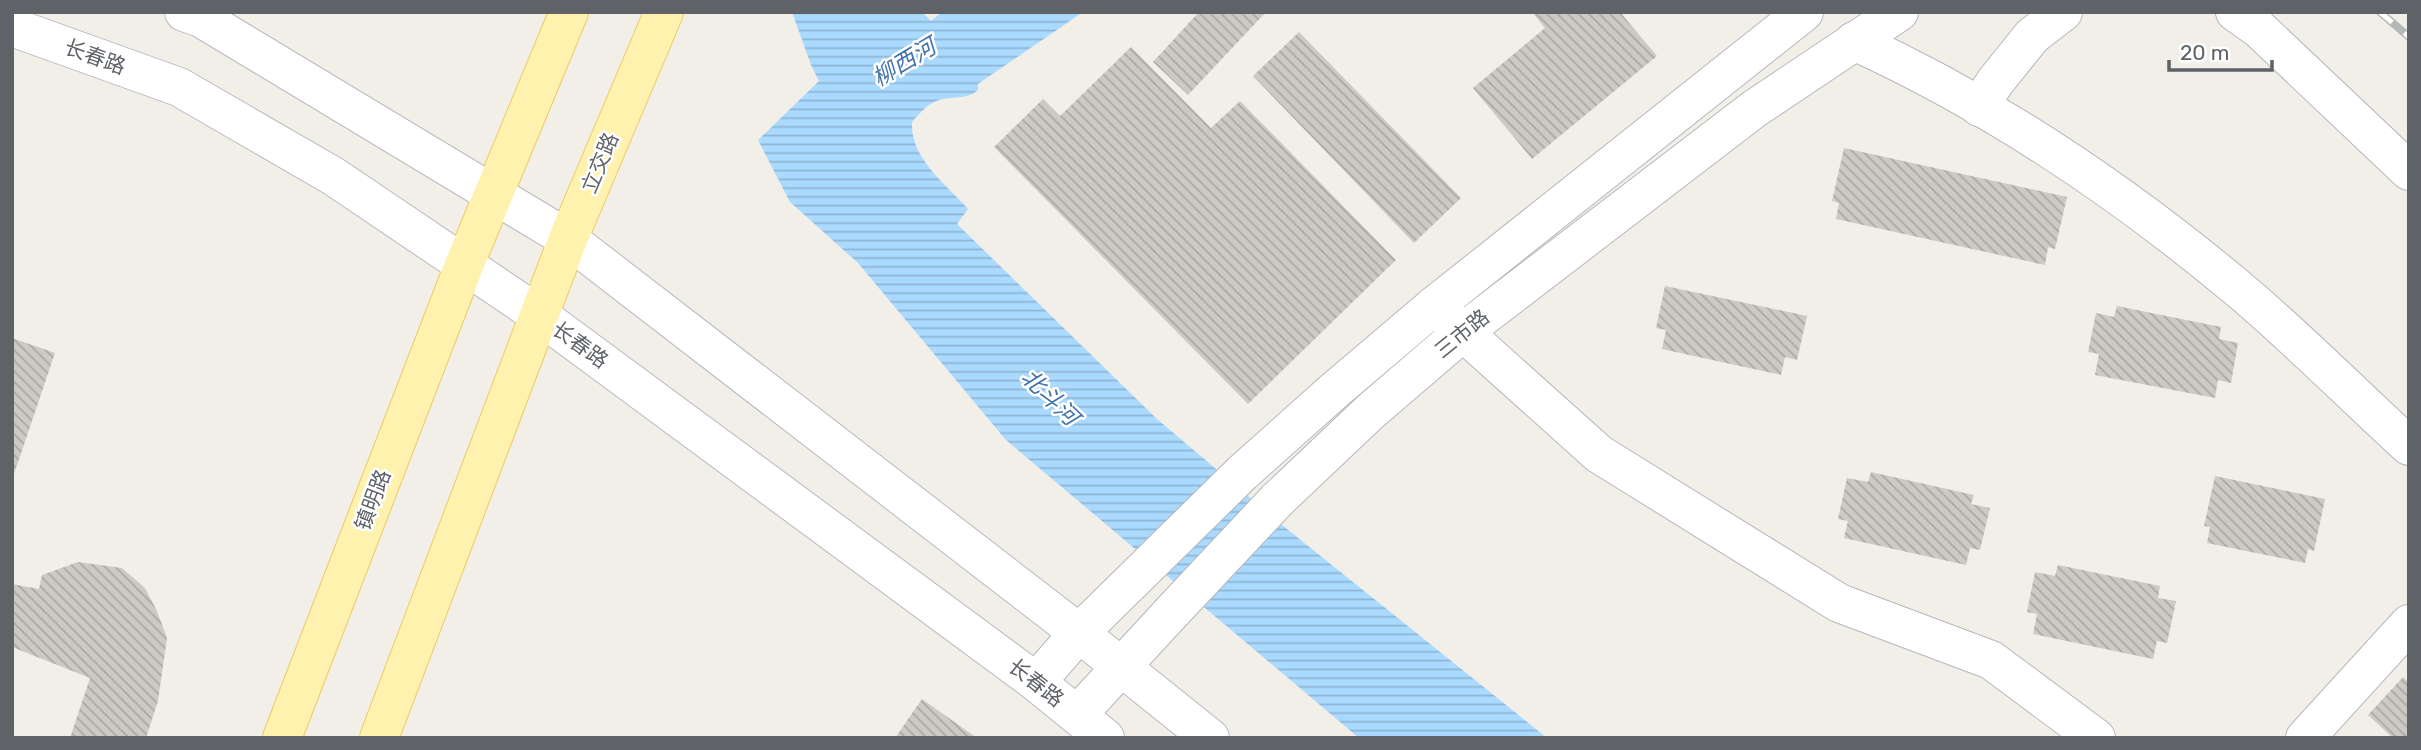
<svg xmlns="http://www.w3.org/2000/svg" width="2421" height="750" viewBox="0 0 2421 750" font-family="Rubik,'Noto Sans SC',sans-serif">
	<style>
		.water { fill: url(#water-rules) }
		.building { fill: url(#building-back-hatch) }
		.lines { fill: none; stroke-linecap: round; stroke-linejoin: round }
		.minor-casing { stroke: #b5b8bc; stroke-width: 40 }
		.secondary-casing { stroke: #b6babf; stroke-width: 40 }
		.primary-casing { stroke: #f2c960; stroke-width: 40 }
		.minor { stroke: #fff; stroke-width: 38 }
		.secondary { stroke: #fff; stroke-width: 38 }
		.primary { stroke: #fff2af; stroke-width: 38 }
		.rail-casing { stroke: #b6b7b8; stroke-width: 8 }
		.rail { stroke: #fff; stroke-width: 5; stroke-dasharray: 16; stroke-linecap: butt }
		.minor-bridge-casing { stroke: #b5b8bc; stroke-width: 40; stroke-linecap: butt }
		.minor-bridge { stroke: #fff; stroke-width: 38 }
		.labels { text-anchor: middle; stroke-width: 5; stroke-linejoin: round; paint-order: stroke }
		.street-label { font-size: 21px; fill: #5f6368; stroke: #fff }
		.water-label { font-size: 23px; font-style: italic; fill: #4174aa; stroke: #fff }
	</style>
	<defs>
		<pattern id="water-rules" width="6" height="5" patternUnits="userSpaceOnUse" patternTransform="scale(1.75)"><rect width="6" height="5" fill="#aadaff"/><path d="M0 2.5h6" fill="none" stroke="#8eb4d2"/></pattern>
		<pattern id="building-back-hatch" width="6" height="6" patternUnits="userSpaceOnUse" patternTransform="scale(1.75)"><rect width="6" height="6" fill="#cccac5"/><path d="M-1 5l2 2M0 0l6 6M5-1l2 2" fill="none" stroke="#a9a8a4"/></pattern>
	</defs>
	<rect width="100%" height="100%" fill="#f1efe8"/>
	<!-- water -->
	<path class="water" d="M792,12H922L931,21L942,12H1083L978,84V90C966,100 953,96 939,100C928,103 920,113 912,122C910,158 945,183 968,209L957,224L1157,419L1282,525L1547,738H1359L1006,440L858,263L790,202L758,140L819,81L811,65Z"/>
	<!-- building -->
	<g class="building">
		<polygon points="1199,12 1266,12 1188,95 1153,62"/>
		<polygon points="1532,12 1620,12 1657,56 1532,159 1473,88 1545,28"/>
		<polygon points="1299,32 1461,198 1414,243 1253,76"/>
		<polygon points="1131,47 1211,128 1240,101 1396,260 1248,404 994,147 1043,99 1060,116"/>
		<polygon points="1844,148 2067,197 2055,249 2048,247 2045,265 1836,219 1839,203 1832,201"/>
		<polygon points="1665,286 1807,316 1797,360 1785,357 1781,375 1662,349 1666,330 1656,328"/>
		<polygon points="2117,306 2221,327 2219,339 2238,343 2231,383 2218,380 2215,398 2095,375 2099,354 2088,352 2096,313 2114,317"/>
		<polygon points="12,338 55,353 13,477 12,477"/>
		<polygon points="1871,472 1974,495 1971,504 1990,508 1980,550 1970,548 1966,565 1844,538 1848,521 1838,519 1847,478 1868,482"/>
		<polygon points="2215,476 2325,499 2314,551 2308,549 2305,563 2207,543 2210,527 2204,526"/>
		<polygon points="78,562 122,568 145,588 157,611 167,638 158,701 146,738 70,738 90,678 12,647 12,584 39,589 42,575"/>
		<polygon points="2058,565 2160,586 2158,598 2176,601 2167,643 2157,641 2153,659 2033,634 2037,614 2027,612 2035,572 2055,576"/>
		<polygon points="2403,677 2409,683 2409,738 2393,738 2368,715"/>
		<polygon points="922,699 977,738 895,738"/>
	</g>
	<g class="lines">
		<!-- minor casing -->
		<g class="minor-casing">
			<g id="minor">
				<polyline points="2235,12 2259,29 2409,171"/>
				<path d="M1854,41C1994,105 2123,192 2241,291C2299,340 2353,395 2409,446"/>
				<polyline points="1979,107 1995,82 2032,36 2063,12"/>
				<polyline points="1434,306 1599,454 1839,603 1991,660 2096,738"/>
				<polyline points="1242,473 1335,390 1434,306 1804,12"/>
				<polyline points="1277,500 1371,411 1463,332 1754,109 1899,12"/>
				<polyline points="1036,682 1079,633 1129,584"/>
				<polyline points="1077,715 1169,615"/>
				<polyline points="2305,738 2409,624"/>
			</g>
		</g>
		<!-- secondary casing -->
		<g class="secondary-casing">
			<g id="secondary">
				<polyline points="184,12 201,18 568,239 1079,633 1210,738"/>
				<polyline points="12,27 179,87 333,176 539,315 1036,682 1105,738"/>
			</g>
		</g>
		<!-- primary casing -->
		<g class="primary-casing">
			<g id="primary">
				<polyline points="282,738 465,263 569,12"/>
				<polyline points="379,738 568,239 664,12"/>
			</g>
		</g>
		<!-- minor -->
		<use href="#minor" class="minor"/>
		<!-- secondary -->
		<use href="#secondary" class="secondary"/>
		<!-- primary -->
		<use href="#primary" class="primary"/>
		<!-- rail casing -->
		<g class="rail-casing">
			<polyline id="rail" points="2380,12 2409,37"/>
		</g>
		<!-- rail -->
		<use href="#rail" class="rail"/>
		<!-- minor-bridge casing -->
		<g class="minor-bridge-casing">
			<g id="minor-bridge">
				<polyline points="1129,584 1242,473"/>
				<polyline points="1169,615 1277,500"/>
			</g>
		</g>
		<!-- minor-bridge -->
		<use href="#minor-bridge" class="minor-bridge"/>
	</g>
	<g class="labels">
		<!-- street labels -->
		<g class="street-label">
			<text transform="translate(95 57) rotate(20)" y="7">长春路</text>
			<text transform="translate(600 163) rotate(-67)" y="7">立交路</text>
			<text transform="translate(1462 334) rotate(-39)" y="7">三市路</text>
			<text transform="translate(580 345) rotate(36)" y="7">长春路</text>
			<text transform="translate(373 500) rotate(-69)" y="7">镇明路</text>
			<text transform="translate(1036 683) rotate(38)" y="7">长春路</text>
		</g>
		<!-- water labels -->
		<g class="water-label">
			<text transform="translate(904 62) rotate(-31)" y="8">柳西河</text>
			<text transform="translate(1050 397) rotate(44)" y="8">北斗河</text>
		</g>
	</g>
	<!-- border -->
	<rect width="2421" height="750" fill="none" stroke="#5f6368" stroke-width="28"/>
	<!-- scale -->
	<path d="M2169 60v10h103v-10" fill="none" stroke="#5f6368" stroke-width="3.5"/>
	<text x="2180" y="60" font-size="21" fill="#5f6368" stroke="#ffffff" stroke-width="5" paint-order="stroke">20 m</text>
</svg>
